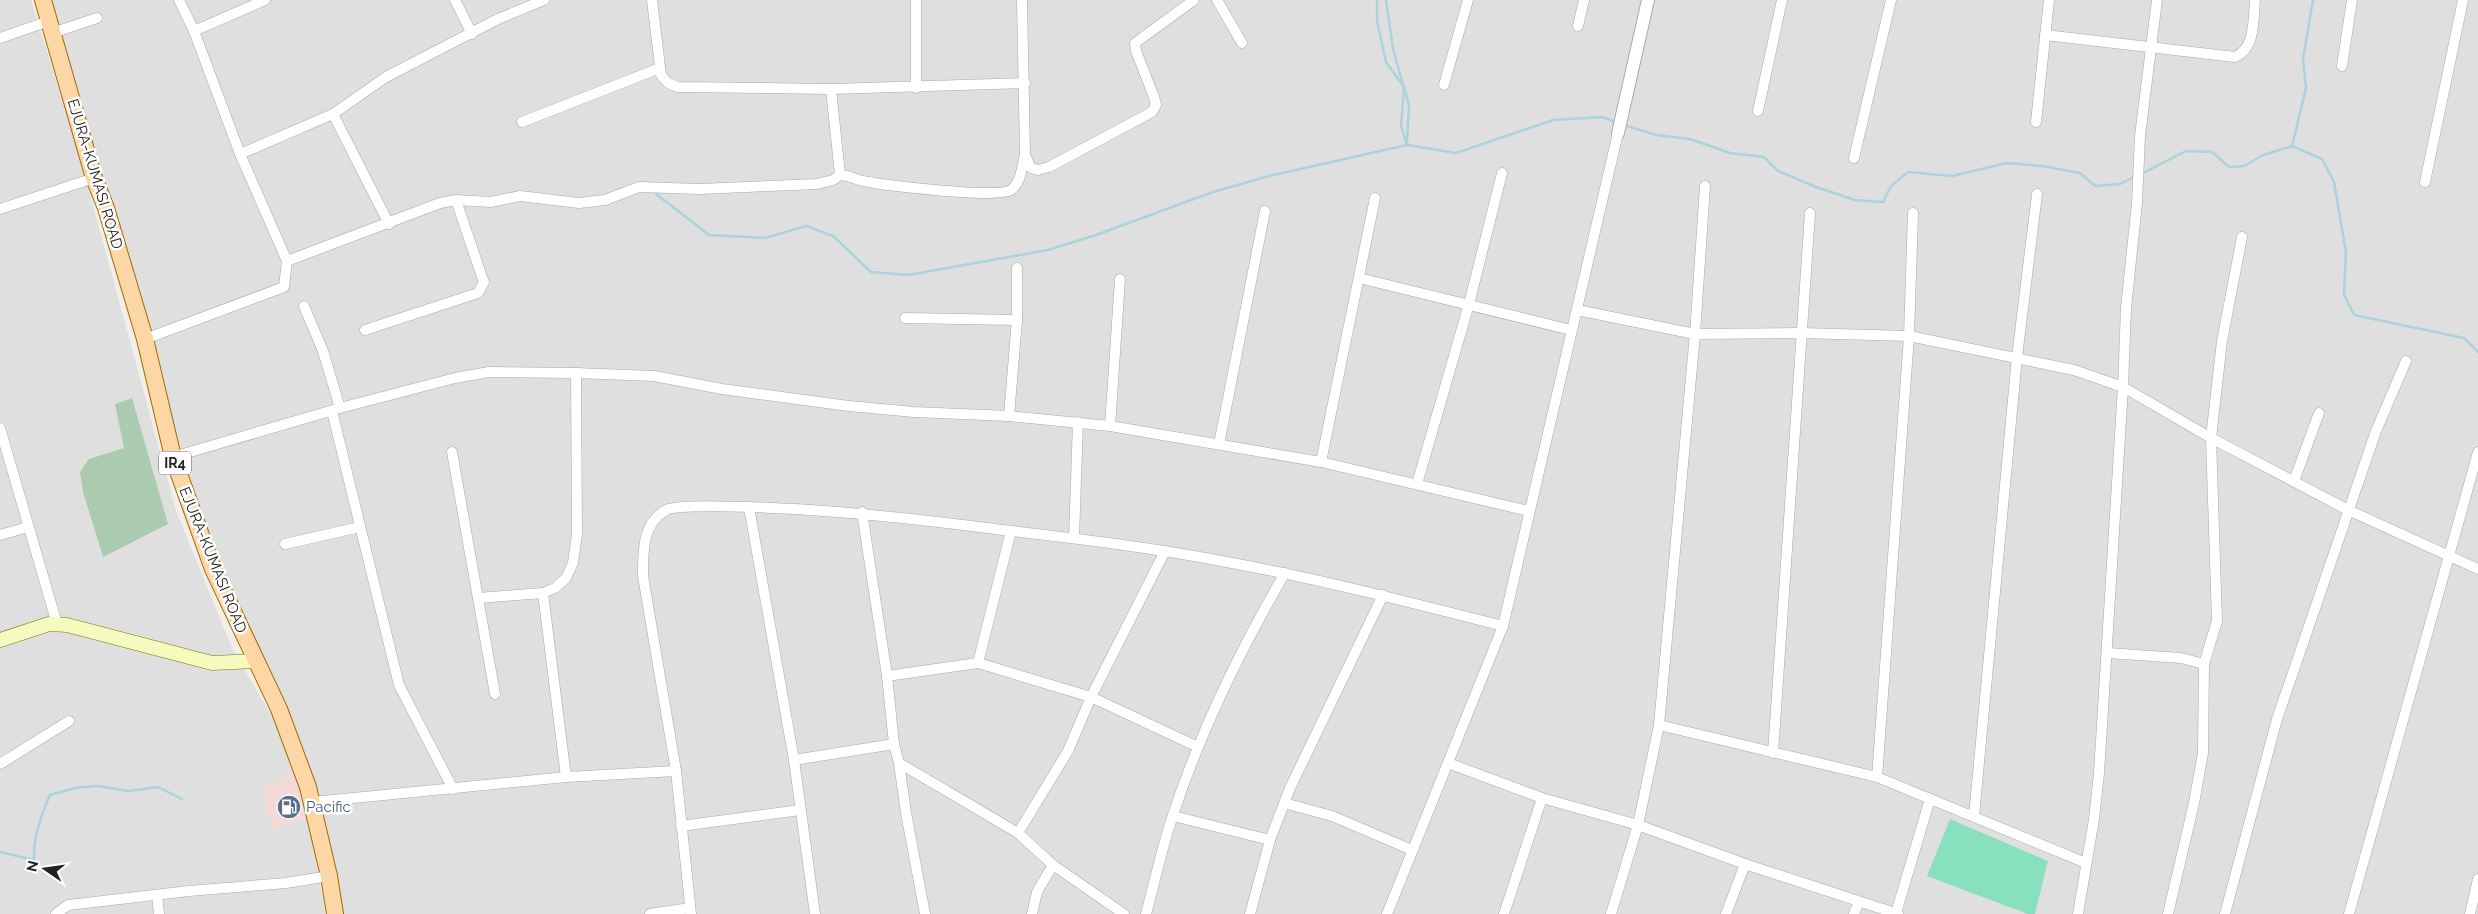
<svg xmlns="http://www.w3.org/2000/svg" width="2478" height="914" viewBox="0 0 2478 914" font-family="Raleway,sans-serif">
	<style>
		.residential { fill: #e0dfdf }
		.commercial { fill: #f2dad9 }
		.cemetery { fill: #aacbaf }
		.pitch { fill: #88e0be }
		.lines { fill: none; stroke-linecap: round; stroke-linejoin: round }
		.stream { stroke: #aad3df; stroke-width: 2.5 }
		.minor-casing { stroke: #a9a9a9; stroke-width: 11 }
		.tertiary-casing { stroke: #a9a9a9; stroke-width: 14 }
		.secondary-casing { stroke: #707d05; stroke-width: 15 }
		.primary-casing { stroke: #a06b00; stroke-width: 18 }
		.minor { stroke: #fff; stroke-width: 10 }
		.tertiary { stroke: #fff; stroke-width: 12 }
		.secondary { stroke: #f7fabf; stroke-width: 14 }
		.primary { stroke: #fcd6a4; stroke-width: 16 }
		.labels { text-anchor: middle; stroke-width: 5; stroke-linejoin: round; paint-order: stroke }
		.shield { fill: #fff; stroke: #646464; stroke-width: 1 }
		.shield-label { font-size: 14px; font-weight: bold; fill: #222 }
		.street-label { font-size: 15px; fill: #222; stroke: #fff }
		.service-label { font-size: 15px; fill: #4e5e75; stroke: #fff; text-anchor: start }
	</style>
	<rect width="100%" height="100%" fill="#f2efe9"/>
	<!-- residential -->
	<g class="residential">
		<polygon points="0,0 31,0 81,161 176,511 232,648 270,713 296,771 309,816 325,914 0,914"/>
		<polygon points="47,0 2478,0 2478,914 335,914 315,804 192,514"/>
	</g>
	<!-- commercial -->
	<polygon class="commercial" points="296,771 309,816 273,830 261,789"/>
	<!-- cemetery -->
	<polygon class="cemetery" points="132,398 168,524 103,557 83,492 80,472 89,459 124,448 115,404"/>
	<!-- pitch -->
	<polygon class="pitch" points="1950,819 2048,861 2035,914 2028,914 1927,876"/>
	<g class="lines">
		<!-- stream -->
		<g class="stream">
			<polyline points="1377,0 1377,21 1386,62 1404,87 1401,126 1407,145"/>
			<polyline points="1386,0 1393,49 1403,84"/>
			<polyline points="1405,90 1409,106 1407,141"/>
			<polyline points="1624,125 1656,135 1690,139 1730,153 1764,157 1778,171 1816,187 1855,200 1883,202 1891,186 1908,172 1952,176 2007,163 2042,166 2080,173 2095,186 2120,184 2136,176"/>
			<polyline points="2292,146 2306,88 2303,59 2313,0"/>
			<polyline points="2141,174 2186,151 2212,152 2229,167 2244,166 2263,155 2292,146 2322,159 2334,182 2346,252 2344,294 2354,315 2464,338 2478,352"/>
			<polyline points="656,194 709,235 765,238 806,226 833,236 871,272 908,275 1048,250 1096,235 1213,192 1269,176 1407,145 1456,153 1553,120 1602,117 1616,122"/>
			<path d="M0,852L34,860C33,837 41,815 50,795L75,788L98,786L129,791L158,787L182,799"/>
		</g>
		<!-- minor casing -->
		<g class="minor-casing">
			<g id="minor">
				<polyline points="455,0 472,34"/>
				<polyline points="652,0 661,75 668,83 678,87 831,89 1025,83"/>
				<polyline points="916,0 916,88"/>
				<polyline points="1217,0 1242,43"/>
				<polyline points="1578,26 1584,0"/>
				<polyline points="194,31 265,0"/>
				<polyline points="52,33 97,18"/>
				<path d="M2045,35L2235,57C2256,48 2253,19 2255,0"/>
				<polyline points="0,38 49,21"/>
				<polyline points="2342,66 2352,0"/>
				<polyline points="1444,85 1468,0"/>
				<path d="M831,89L840,175C848,175 852,178 859,180C878,185 998,199 1011,190C1021,183 1022,166 1025,155L1022,0"/>
				<polyline points="1758,111 1782,0"/>
				<polyline points="333,114 389,224"/>
				<polyline points="522,122 660,68"/>
				<polyline points="2036,122 2049,0"/>
				<polyline points="240,154 333,114 386,77 498,19 544,0"/>
				<polyline points="1025,155 1031,168 1038,170 1049,167 1152,112 1156,105 1154,97 1136,51 1135,43 1194,0"/>
				<polyline points="1854,158 1891,0"/>
				<polyline points="2425,182 2463,0"/>
				<polyline points="0,209 94,178"/>
				<polyline points="287,261 440,203 456,200 491,202 520,196 579,203 605,200 639,187 700,189 817,184 833,180 840,175"/>
				<polyline points="1359,278 1571,330"/>
				<polyline points="304,306 323,351 340,408"/>
				<polyline points="1577,310 1695,334 1801,333 1909,336 2074,370 2123,387 2211,438 2348,510 2478,569"/>
				<polyline points="905,318 1017,320"/>
				<polyline points="365,330 478,293 484,282 482,277 456,200"/>
				<polyline points="145,339 284,287 287,261 240,154 194,31 179,0"/>
				<polyline points="332,411 399,685 453,789"/>
				<polyline points="1009,416 1017,320 1017,268"/>
				<polyline points="1110,426 1120,279"/>
				<polyline points="0,428 57,624"/>
				<polyline points="1219,444 1265,211"/>
				<polyline points="452,452 495,694"/>
				<polyline points="173,457 340,408 455,378 489,372 576,373 654,376 722,389 849,406 914,412 1009,416 1110,426 1321,462 1529,511"/>
				<polyline points="1321,462 1375,198"/>
				<polyline points="2294,481 2319,413"/>
				<polyline points="1417,484 1469,304 1502,173"/>
				<polyline points="749,507 794,760 815,914"/>
				<polyline points="862,512 887,676 894,744 899,763 1018,833 1053,865 1124,914"/>
				<polyline points="0,535 28,527"/>
				<polyline points="1074,538 1078,422"/>
				<polyline points="285,544 360,527"/>
				<polyline points="543,593 566,777"/>
				<polyline points="478,598 543,593 555,588 566,578 573,563 577,534 576,373"/>
				<polyline points="2108,653 2181,658 2204,664 2217,621 2211,438 2222,341 2242,237"/>
				<polyline points="978,663 1011,531"/>
				<polyline points="887,676 978,663 1091,697 1198,747"/>
				<polyline points="1659,725 1877,777 2086,863"/>
				<polyline points="1773,753 1810,213"/>
				<polyline points="794,760 894,744"/>
				<polyline points="899,763 906,813 925,914"/>
				<polyline points="1448,763 1542,798 1638,825 1745,864 1898,914"/>
				<polyline points="0,764 69,721"/>
				<polyline points="1877,777 1909,336 1913,213"/>
				<polyline points="313,802 566,777 676,771"/>
				<polyline points="1284,803 1332,816 1412,850"/>
				<polyline points="1173,816 1270,840"/>
				<polyline points="1974,816 2017,357 2037,194"/>
				<polyline points="681,826 800,810"/>
				<polyline points="1018,833 1068,751 1091,697 1165,551"/>
				<polyline points="157,895 159,914"/>
				<polyline points="1896,913 1930,799"/>
				<polyline points="56,914 68,905 189,891 286,883 329,876"/>
				<polyline points="650,914 690,908"/>
				<path d="M691,914L676,771L643,576C643,552 642,523 666,510C677,504 755,507 772,508C850,511 926,520 1003,530C1080,539 1156,548 1232,563C1323,580 1413,603 1503,626"/>
				<polyline points="1032,914 1037,892 1053,865"/>
				<path d="M1146,914C1155,881 1162,847 1173,815C1201,730 1240,650 1285,573"/>
				<polyline points="1250,914 1270,840 1290,788 1383,595"/>
				<polyline points="1387,914 1503,626 1618,133"/>
				<polyline points="1504,914 1542,798"/>
				<polyline points="1611,914 1638,825 1659,725 1695,334 1705,186"/>
				<polyline points="1726,914 1745,864"/>
				<polyline points="1854,914 1859,902"/>
				<polyline points="2078,914 2094,819 2099,773 2123,387 2126,308 2137,203 2140,136 2157,0"/>
				<polyline points="2168,914 2194,803 2203,753 2204,664"/>
				<polyline points="2225,914 2277,719 2376,431 2406,361"/>
				<polyline points="2349,914 2478,452"/>
				<polyline points="2470,914 2478,879"/>
			</g>
		</g>
		<!-- tertiary casing -->
		<g class="tertiary-casing">
			<polyline id="tertiary" points="1618,133 1648,0"/>
		</g>
		<!-- secondary casing -->
		<g class="secondary-casing">
			<polyline id="secondary" points="0,640 49,624 67,625 212,663 256,661"/>
		</g>
		<!-- primary casing -->
		<g class="primary-casing">
			<polyline id="primary" points="43,0 94,178 106,208 145,339 173,457 213,569 279,709 308,787 329,876 335,914"/>
		</g>
		<!-- minor -->
		<use href="#minor" class="minor"/>
		<!-- tertiary -->
		<use href="#tertiary" class="tertiary"/>
		<!-- secondary -->
		<use href="#secondary" class="secondary"/>
		<!-- primary -->
		<use href="#primary" class="primary"/>
	</g>
	<!-- icons -->
	<defs>
		<g id="fuel-disc" transform="scale(1.25)"><circle r="9.5" fill="#5c6f8a" stroke="#fff"/><path d="M-5.5-6h7V0h2V4h1.3V-2.5L3-4.5l.8-.8L6-3V5H2.5V1h-1V6h-7ZM-4.2-4.7v3.2H.2V-4.7Z" fill="#fff"/></g>
	</defs>
	<g fill-rule="evenodd">
		<use href="#fuel-disc" x="289" y="807"/>
	</g>
	<g class="labels">
		<!-- shield labels -->
		<rect class="shield" x="159" y="451.5" width="32" height="23" rx="4"/>
		<g class="shield-label">
			<text x="175" y="468">IR4</text>
		</g>
		<!-- street labels -->
		<g class="street-label">
			<text transform="translate(95 174) rotate(73)" y="5">EJURA-KUMASI ROAD</text>
			<text transform="translate(213 560) rotate(68)" y="5">EJURA-KUMASI ROAD</text>
		</g>
		<!-- service labels -->
		<g class="service-label">
			<text x="306" y="812">Pacific</text>
		</g>
	</g>
	<!-- north arrow -->
	<g transform="translate(45 869) rotate(283)" stroke="#ffffff" stroke-width="4" paint-order="stroke">
	<path d="M0-4L9 19L0 12L-9 19Z" fill="#222222"/>
	<text y="-8" font-size="14" font-weight="bold" text-anchor="middle" fill="#222222">N</text>
	</g>
</svg>
